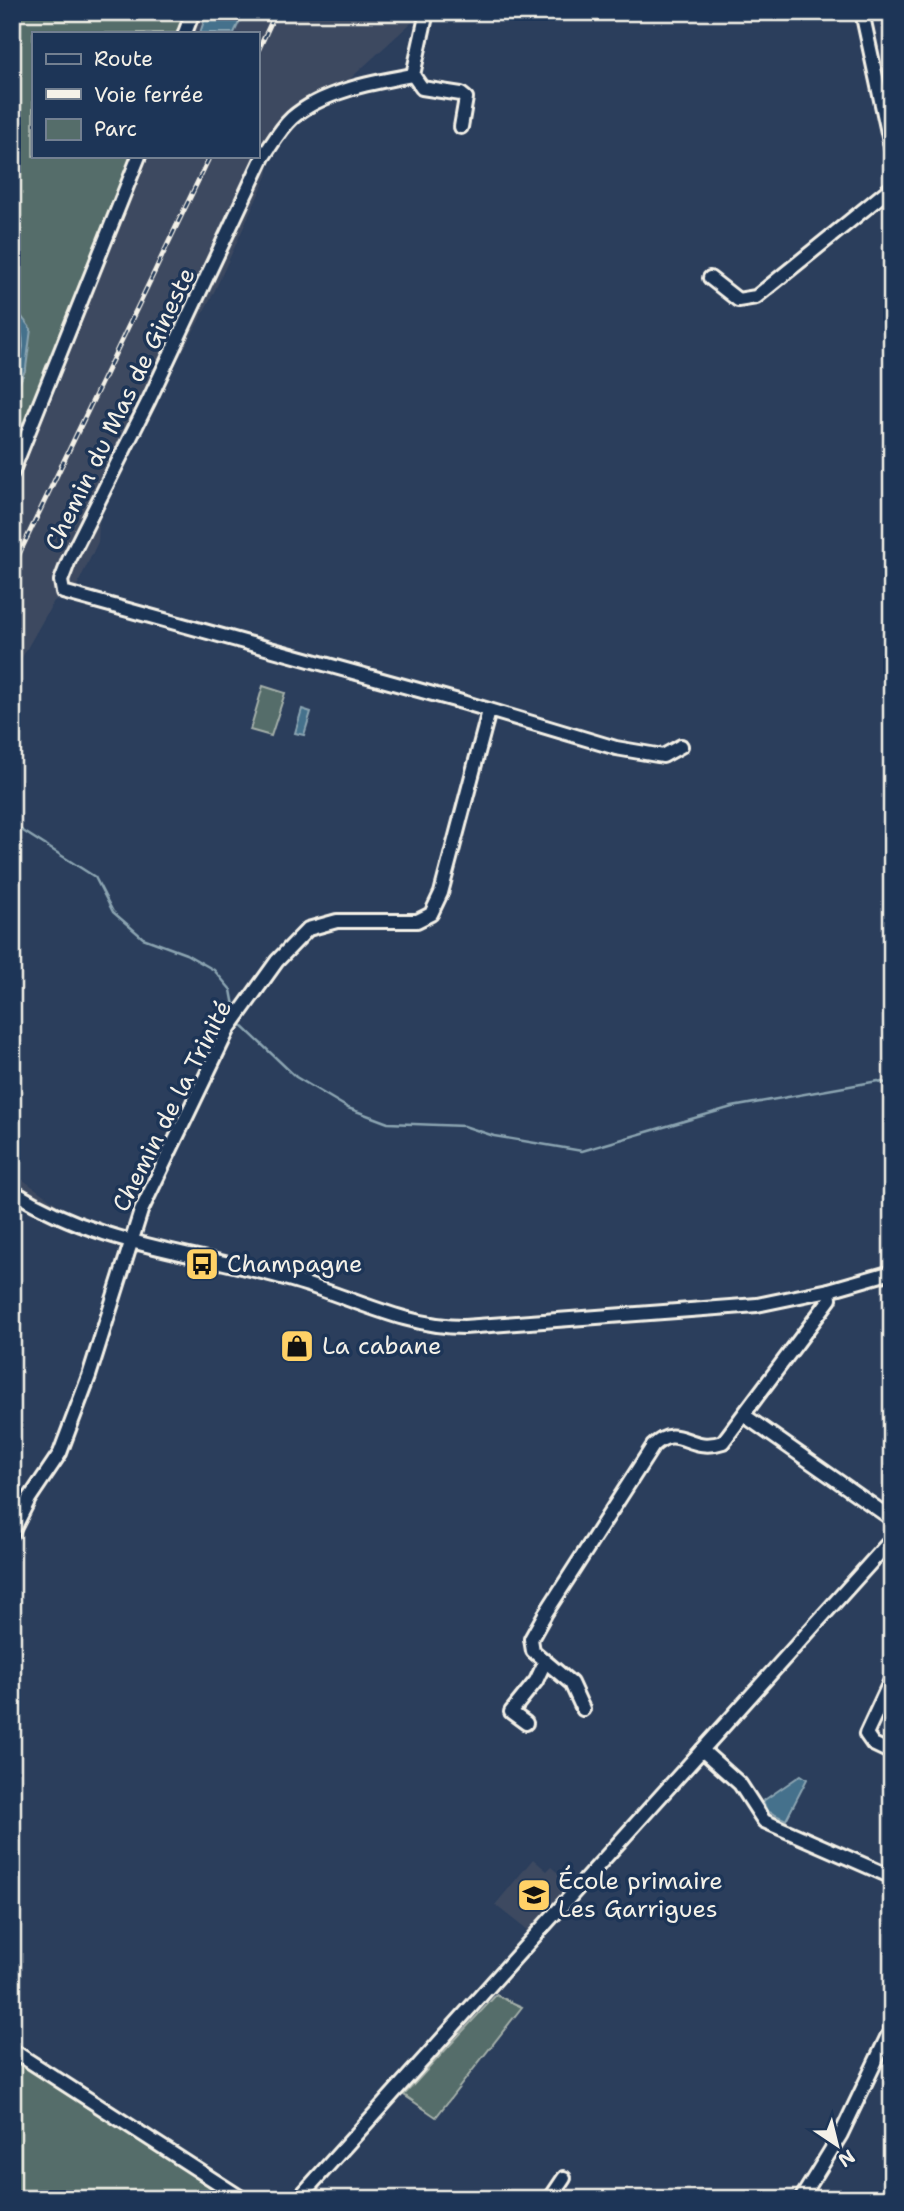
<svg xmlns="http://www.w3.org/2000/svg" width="904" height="2211" viewBox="0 0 904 2211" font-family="'Shantell Sans',sans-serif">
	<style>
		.built { fill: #3c4961 }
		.green { fill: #556d6a; stroke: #a4afa9; stroke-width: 2 }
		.water { fill: #45718c; stroke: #8ba4b1; stroke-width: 2 }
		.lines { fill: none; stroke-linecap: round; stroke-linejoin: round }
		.shore { stroke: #aebec3; stroke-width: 2 }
		.stream { stroke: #8ba4b1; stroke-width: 2.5 }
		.minor-casing { stroke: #f4f1e8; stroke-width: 18 }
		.minor { stroke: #1d3557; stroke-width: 12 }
		.rail-casing { stroke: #f4f1e8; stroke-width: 5 }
		.rail { stroke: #1d3557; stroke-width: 2.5; stroke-dasharray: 8; stroke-linecap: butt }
		.labels { text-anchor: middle; stroke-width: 7; stroke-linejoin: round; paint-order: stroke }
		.street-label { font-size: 24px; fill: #f4f1e8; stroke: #1d3557 }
		.poi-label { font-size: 24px; fill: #f4f1e8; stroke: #1d3557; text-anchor: start }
	</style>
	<rect width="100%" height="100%" fill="#2b3e5c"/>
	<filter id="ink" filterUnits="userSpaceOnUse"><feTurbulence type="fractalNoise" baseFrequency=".0143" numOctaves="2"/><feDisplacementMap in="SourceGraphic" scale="14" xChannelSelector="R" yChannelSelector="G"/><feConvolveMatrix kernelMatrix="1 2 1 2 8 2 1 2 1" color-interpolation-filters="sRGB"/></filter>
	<g filter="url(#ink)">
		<!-- built -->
		<g class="built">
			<polygon points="196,12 423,12 338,90 286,111 275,135 267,176 215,290 100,508 98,542 73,594 54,601 12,675 12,491 55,392 143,156 257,156 257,33 188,33"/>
			<polygon points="12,1172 65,1210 127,1233 12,1205"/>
			<polygon points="533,1859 547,1871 551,1867 573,1886 532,1934 495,1905"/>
		</g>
		<!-- green -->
		<g class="green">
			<polygon points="12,12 189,12 180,33 33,33 33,156 132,156 12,453 12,399 26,368 18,307 12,304"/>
			<polygon points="263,686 285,693 271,736 250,730"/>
			<polygon points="496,1995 522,2007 436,2117 404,2095"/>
			<polygon points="12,2058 13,2058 229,2199 12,2199"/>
		</g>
		<!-- water -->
		<g class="water">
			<polygon points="207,12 244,12 234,33 200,33"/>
			<polygon points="12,304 31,329 26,368 12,399"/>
			<polygon points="302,709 311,712 304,735 295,733"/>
			<polygon points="801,1775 807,1779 786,1820 767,1811 763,1801"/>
		</g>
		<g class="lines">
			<!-- shore -->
			<path class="shore" d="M12,312C28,337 24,356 12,382"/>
			<!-- stream -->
			<g class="stream">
				<polyline points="12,824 95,877 113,912 143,938 186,954 214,970 231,990 235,1011"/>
				<polyline points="237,1021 296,1077 348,1108 388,1123 464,1126 494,1136 582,1151 732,1107 878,1081 892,1085"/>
			</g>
			<!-- minor casing -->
			<g class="minor-casing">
				<g id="minor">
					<polyline points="427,12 413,75 422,88 461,94 466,98 461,127"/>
					<polyline points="862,12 892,151"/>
					<polyline points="185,33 193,12"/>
					<path d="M413,75C375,82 322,91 292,118C280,129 272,144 263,157L149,400L69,560L61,581L63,592L462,702L616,748L663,756L681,746"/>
					<polyline points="710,278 738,300 756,297 892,187"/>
					<polyline points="12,473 139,156"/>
					<path d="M12,1191C103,1248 196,1251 295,1281C351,1297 405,1327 464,1327L757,1305L829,1290L892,1272"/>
					<polyline points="745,1416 892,1519"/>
					<polyline points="12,1533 29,1499 60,1453 89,1376 141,1211 229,1028 277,961 308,929 337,921 417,921 431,914 441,893 489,711"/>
					<polyline points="892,1678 866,1734 873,1744 892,1753"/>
					<path d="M583,1709L571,1683L533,1651L531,1639L545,1614L653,1446C679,1421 688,1454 723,1442L830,1299L829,1290"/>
					<polyline points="526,1723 511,1712 536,1681 544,1664"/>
					<polyline points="702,1750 740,1784 764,1821 892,1877"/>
					<polyline points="12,2050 243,2199"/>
					<polyline points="298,2199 892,1539"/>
					<polyline points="550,2199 564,2178"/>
					<polyline points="801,2199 841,2134 892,2027"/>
				</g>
			</g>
			<!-- minor -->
			<use href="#minor" class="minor"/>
			<!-- rail casing -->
			<g class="rail-casing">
				<g id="rail">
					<polyline points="257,53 276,12"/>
					<polyline points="12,569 210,156"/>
				</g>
			</g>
			<!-- rail -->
			<use href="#rail" class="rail"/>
		</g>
	</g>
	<!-- icons -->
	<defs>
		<g id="bus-square" transform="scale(1.75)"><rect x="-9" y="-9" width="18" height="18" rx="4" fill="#ffd166" stroke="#1d3557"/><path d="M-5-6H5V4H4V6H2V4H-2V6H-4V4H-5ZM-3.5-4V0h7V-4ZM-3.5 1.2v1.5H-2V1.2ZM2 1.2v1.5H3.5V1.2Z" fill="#111"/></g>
		<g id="shop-square" transform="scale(1.75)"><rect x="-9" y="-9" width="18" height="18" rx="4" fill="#ffd166" stroke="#1d3557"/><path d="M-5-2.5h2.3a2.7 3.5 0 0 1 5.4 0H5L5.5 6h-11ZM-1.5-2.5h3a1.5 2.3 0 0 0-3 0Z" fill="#111"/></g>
		<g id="school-square" transform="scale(1.75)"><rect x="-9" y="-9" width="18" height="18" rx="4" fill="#ffd166" stroke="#1d3557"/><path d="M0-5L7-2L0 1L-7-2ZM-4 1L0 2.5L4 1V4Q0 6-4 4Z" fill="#111"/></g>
	</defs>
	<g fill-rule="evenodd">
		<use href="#bus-square" x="202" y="1264"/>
		<use href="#shop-square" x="297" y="1346"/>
		<use href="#school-square" x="534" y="1895"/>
	</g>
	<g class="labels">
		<!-- street labels -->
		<g class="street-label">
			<text transform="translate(120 409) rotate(-64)" y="8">Chemin du Mas de Gineste</text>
			<text transform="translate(172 1106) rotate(-63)" y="8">Chemin de la Trinité</text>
		</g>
		<!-- poi labels -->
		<g class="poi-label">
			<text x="227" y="1272">Champagne</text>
			<text x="322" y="1354">La cabane</text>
			<text x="558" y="1889">École primaire<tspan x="558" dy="28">Les Garrigues</tspan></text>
		</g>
	</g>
	<!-- margin -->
	<rect width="904" height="2211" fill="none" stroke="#1d3557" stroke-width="42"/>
	<rect x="21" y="21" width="862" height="2169" fill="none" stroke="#f4f1e8" stroke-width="2.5" filter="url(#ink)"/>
	<!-- legend -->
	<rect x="32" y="32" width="228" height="126" fill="#1d3557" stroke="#738091" stroke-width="2"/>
	<rect x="46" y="54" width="35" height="10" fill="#1d3557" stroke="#738091" stroke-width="2"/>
	<text x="94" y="66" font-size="21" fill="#f4f1e8">Route</text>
	<rect x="46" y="89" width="35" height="10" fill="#f4f1e8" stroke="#738091" stroke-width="2"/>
	<text x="94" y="102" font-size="21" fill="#f4f1e8">Voie ferrée</text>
	<rect x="46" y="119" width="35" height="21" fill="#556d6a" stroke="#738091" stroke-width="2"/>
	<text x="94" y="136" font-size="21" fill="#f4f1e8">Parc</text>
	<!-- north arrow -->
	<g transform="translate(837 2145) rotate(145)" stroke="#1d3557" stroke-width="5" paint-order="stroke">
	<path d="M0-5L12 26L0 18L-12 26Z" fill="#f4f1e8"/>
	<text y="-10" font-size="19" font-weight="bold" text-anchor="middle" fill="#f4f1e8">N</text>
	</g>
</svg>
